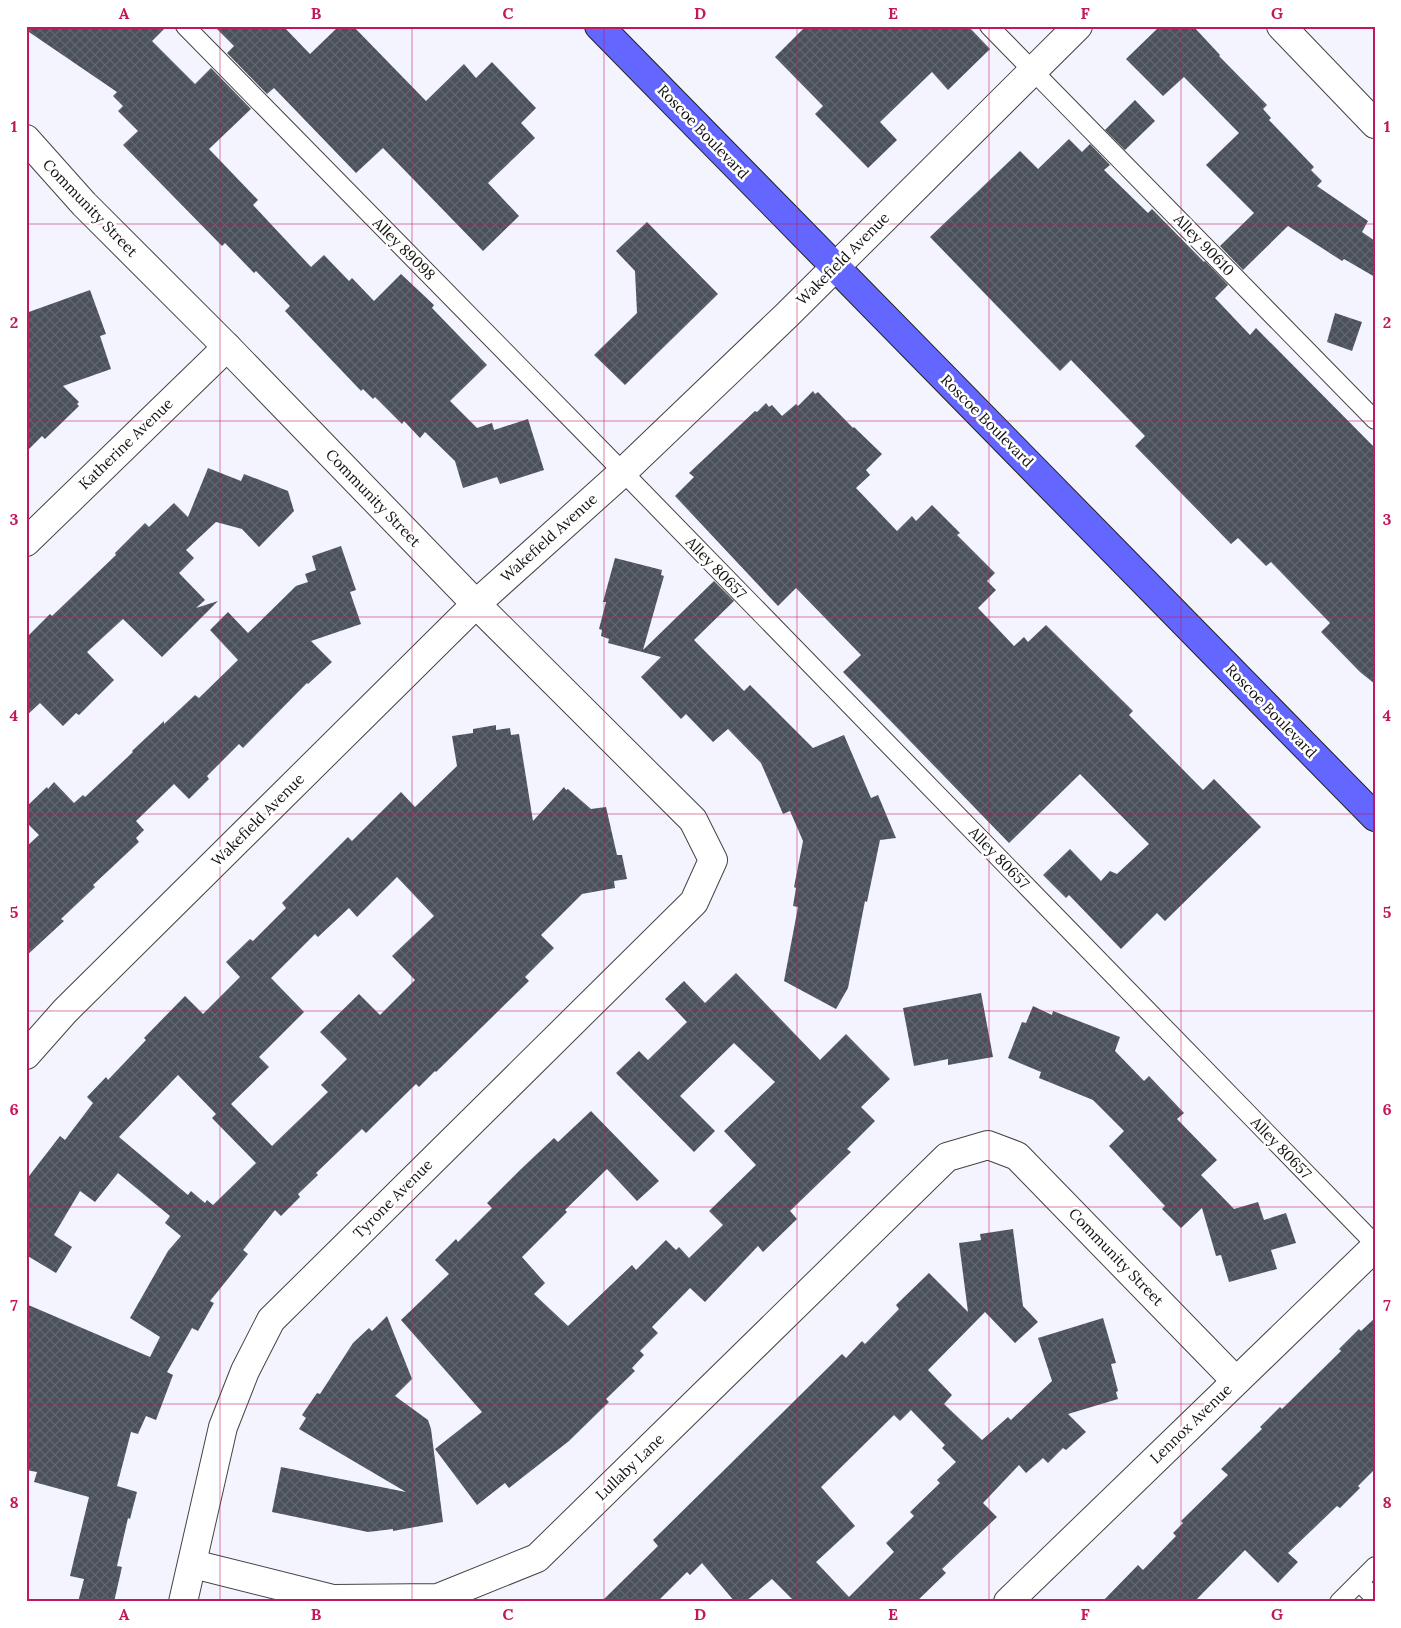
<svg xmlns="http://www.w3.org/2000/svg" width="1401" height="1628" viewBox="0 0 1401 1628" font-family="Lora,serif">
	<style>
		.building { fill: url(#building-cross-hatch); fill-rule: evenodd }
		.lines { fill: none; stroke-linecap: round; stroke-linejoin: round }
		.service-casing { stroke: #444; stroke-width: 20 }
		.minor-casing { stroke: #444; stroke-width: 30 }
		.primary-casing { stroke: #222; stroke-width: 30 }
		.service { stroke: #fff; stroke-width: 18 }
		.minor { stroke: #fff; stroke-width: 28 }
		.primary { stroke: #6467ff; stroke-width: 28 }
		.grid { fill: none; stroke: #c2185b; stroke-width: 1; stroke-opacity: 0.55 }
		.labels { text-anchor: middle; stroke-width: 5; stroke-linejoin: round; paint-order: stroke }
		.street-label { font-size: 15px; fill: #111; stroke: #fff }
		.neatline { fill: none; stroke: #c2185b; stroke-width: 2 }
		.grid-label { font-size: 16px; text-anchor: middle; font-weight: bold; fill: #c2185b }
	</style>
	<defs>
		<pattern id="building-cross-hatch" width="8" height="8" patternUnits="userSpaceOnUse" patternTransform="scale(1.25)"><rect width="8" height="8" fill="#4b515b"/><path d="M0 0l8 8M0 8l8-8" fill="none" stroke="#61666e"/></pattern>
	</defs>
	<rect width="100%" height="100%" fill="#f4f4ff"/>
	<!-- building -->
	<g class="building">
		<polygon points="26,26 167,26 152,41 195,84 211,68 251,109 209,149 258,200 253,205 311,267 324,255 349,281 352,278 374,301 401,274 434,305 432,308 487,365 450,401 477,428 492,423 494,430 528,419 544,470 500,484 497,477 463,488 455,461 425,432 420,438 404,421 402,424 375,397 373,399 363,389 361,391 285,311 290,306 256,271 254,273 225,243 222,246 123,145 138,131 118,111 123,106 113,96 117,92 26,30"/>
		<polygon points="214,26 283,26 310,54 339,26 353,26 426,101 464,64 476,78 492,62 536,108 521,123 535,138 488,183 519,216 483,251 383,148 356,173 274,88 267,94 227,53 234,46"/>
		<polygon points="806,26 968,26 990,49 948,90 932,72 880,122 897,140 868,168 815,114 823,106 775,57"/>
		<polygon points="1160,26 1193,26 1220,55 1219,56 1267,105 1263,109 1271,118 1269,120 1314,167 1311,170 1322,181 1317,186 1368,221 1362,232 1375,241 1375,277 1344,259 1342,261 1288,226 1243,270 1220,246 1254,213 1206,165 1239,133 1184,77 1163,96 1126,59"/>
		<polygon points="1135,100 1155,121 1125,150 1105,130"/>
		<polygon points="1069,139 1082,152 1090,144 1110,165 1104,170 1148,213 1152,209 1204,262 1205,261 1228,285 1215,298 1250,335 1256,328 1375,448 1375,684 1360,672 1321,632 1330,623 1271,562 1266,566 1238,538 1231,544 1135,446 1145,436 1071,360 1060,371 930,237 1020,151 1038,169"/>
		<polygon points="647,222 718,294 625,385 594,355 637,313 635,271 616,251"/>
		<polygon points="90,290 106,334 100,336 111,369 63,386 79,402 77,404 79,406 45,439 42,436 26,452 26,313"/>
		<polygon points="1335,313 1362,322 1352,351 1327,342"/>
		<polygon points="813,391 815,394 818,392 853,428 854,427 882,454 866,470 870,475 856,488 897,531 912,516 916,521 932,505 960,533 957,535 995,573 987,581 996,590 978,608 1014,646 1024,637 1028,642 1046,625 1133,711 1129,715 1203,790 1214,779 1261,827 1165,921 1157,913 1121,949 1069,895 1066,898 1043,875 1070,849 1101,881 1110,871 1117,874 1149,844 1080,774 1009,843 843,672 861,655 796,588 778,606 675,496 694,477 689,473 755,411 757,412 766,403 769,407 772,405 782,416 796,404 798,406"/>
		<polygon points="208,468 241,481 244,474 288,491 294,511 259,547 242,529 216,522 186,550 194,558 179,573 205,600 196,608 218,601 162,657 123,619 87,652 114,680 79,715 76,713 63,726 40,703 26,716 26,638 50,614 52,616 116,555 115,553 145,523 149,527 174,503 188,517"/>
		<polygon points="341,546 356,590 350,592 361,624 311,641 332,662 308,684 307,683 243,748 239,744 207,776 209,779 189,799 174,784 136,821 144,830 136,838 139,842 93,885 95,887 61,919 64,921 26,956 26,847 39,835 26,822 26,807 47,787 48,789 54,782 74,803 83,795 85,797 133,752 132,751 164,721 164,724 195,695 199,698 238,660 210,630 228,612 248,633 296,586 308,582 305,574 316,570 312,556"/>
		<polygon points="615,558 662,570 661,575 664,576 643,650 714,581 734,601 694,640 744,691 750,685 813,748 844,735 871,798 878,795 896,838 880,840 867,902 865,901 848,988 836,1009 784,981 798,907 793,906 796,888 794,887 803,841 790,811 783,814 761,763 728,729 713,742 686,714 681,719 641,677 661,657 608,643 609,639 601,636 602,630 599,629 606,602 603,602"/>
		<path d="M496,725V730L510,728L511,735L519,734L533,821L564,787L566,790L568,789L591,809L606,807L617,855H622L627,879L614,881L615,888L582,894L541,935L554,948L525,977L529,981L436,1072L435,1071L419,1087L416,1084L366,1133L362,1129L316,1173L318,1175L298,1194L300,1197L281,1216L275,1210L243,1250L248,1254L210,1301L214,1303L198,1331L192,1328L167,1372L173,1375L156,1420L146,1416L138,1434L131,1432L117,1486L137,1492L130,1519L128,1518L117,1566L122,1567L114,1602H78L84,1579L70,1576L89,1497L34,1482L37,1472L26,1470V1304L150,1357L160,1337L130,1318L168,1251L181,1236L165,1223L170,1216L118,1173L95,1202L80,1191L54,1235L72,1247L56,1273L26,1255V1180L60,1136L65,1140L93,1103L87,1097L106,1077L108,1080L146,1040L144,1038L185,996L203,1014L240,977L226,962L250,939L253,941L286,908L282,903L348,837L352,841L401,792L415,807L457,766L452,736L473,733V729ZM397,877L434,916L392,956L415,980L380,1015L359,994L320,1032L347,1059L321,1085L328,1092L272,1146L231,1104L269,1067L259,1057L304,1012L271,978L315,934L318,937L349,908L357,917ZM178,1075L216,1114L212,1118L256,1163L213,1205L207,1200L205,1203L191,1191L188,1195L119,1137Z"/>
		<polygon points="736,973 820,1060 846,1034 890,1079 861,1107 875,1121 847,1149 851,1152 790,1211 797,1219 763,1252 758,1246 705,1302 690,1288 652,1327 658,1333 640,1351 644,1355 632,1368 635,1371 606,1399 609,1402 569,1441 509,1488 505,1483 477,1505 435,1449 482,1412 401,1320 449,1274 435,1260 456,1239 458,1242 492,1208 487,1203 520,1170 554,1138 558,1142 591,1111 659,1181 637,1201 607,1169 565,1210 567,1212 522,1257 545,1283 534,1294 568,1326 632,1265 636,1270 666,1240 676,1250 679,1247 689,1258 723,1225 709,1211 756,1165 724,1131 775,1082 734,1043 680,1096 715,1131 694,1152 616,1073 639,1051 648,1060 687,1022 665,999 684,981 705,1003"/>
		<polygon points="981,993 993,1057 948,1065 948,1059 914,1066 903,1008"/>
		<polygon points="1033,1006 1052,1015 1053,1011 1120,1037 1115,1051 1144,1081 1149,1076 1184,1113 1177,1119 1217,1160 1201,1175 1234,1209 1258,1202 1264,1220 1286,1213 1296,1243 1271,1250 1277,1269 1229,1282 1221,1255 1216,1256 1202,1208 1181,1228 1162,1209 1165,1206 1109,1146 1124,1131 1093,1100 1039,1078 1041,1072 1008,1058 1022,1022 1026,1023"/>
		<path d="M1013,1229L1023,1306L1038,1322L1015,1343L985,1312L928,1370L952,1395L944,1404L982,1440L1008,1417L1011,1420L1052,1381L1038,1338L1103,1318L1116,1363L1111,1364L1118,1391L1116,1392L1118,1399L1068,1414L1086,1432L1066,1450L1063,1448L1048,1463L1043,1458L1026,1473L1019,1465L983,1503L997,1517L942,1569L946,1573L916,1602H795L772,1579L745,1602H735L702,1563L690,1575L687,1572L657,1602H601L658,1546L653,1540L842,1354L846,1358L862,1341L865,1344L899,1309L896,1305L929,1273L968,1312L959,1243L981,1240L980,1234ZM911,1410L945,1445L942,1448L956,1462L937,1480L940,1483L910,1512L914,1516L886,1543L894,1552L849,1597L816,1562L855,1526L821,1487L894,1415L900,1421Z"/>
		<polygon points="387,1316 412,1379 395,1396 428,1420 431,1429 443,1522 393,1531 393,1529 368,1532 272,1512 281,1467 406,1492 299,1429 306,1418 302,1415 317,1393 320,1394 353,1343 369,1328 372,1331"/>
		<polygon points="1375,1318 1375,1469 1358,1486 1360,1488 1340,1508 1337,1506 1288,1553 1298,1562 1278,1583 1245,1550 1194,1602 1102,1602 1138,1565 1143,1570 1176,1536 1173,1533 1183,1523 1181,1521 1228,1475 1221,1469 1262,1429 1260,1427 1280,1407 1282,1409 1341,1351 1339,1349 1359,1329 1361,1331"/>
	</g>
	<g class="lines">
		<!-- service casing -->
		<g class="service-casing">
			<g id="service">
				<polyline points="185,26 623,472 1375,1244"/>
				<polyline points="989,26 1375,420"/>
				<polyline points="1359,1582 1375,1598"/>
				<polyline points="1339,1602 1375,1566"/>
			</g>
		</g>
		<!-- minor casing -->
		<g class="minor-casing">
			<g id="minor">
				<polyline points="1281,26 1375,124"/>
				<polyline points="26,139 84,204 227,347 476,604 693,820 713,860 694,902 271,1320 245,1371 223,1427 183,1602"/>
				<polyline points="26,542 227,347"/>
				<polyline points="26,1055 65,1011 476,604 623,472 787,315 1078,26"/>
				<polyline points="193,1564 333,1599 438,1598 537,1558 947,1157 988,1145 1017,1156 1236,1381"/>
				<polyline points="1008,1602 1375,1247"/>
			</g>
		</g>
		<!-- primary casing -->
		<g class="primary-casing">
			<polyline id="primary" points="599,26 1375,817"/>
		</g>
		<!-- service -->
		<use href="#service" class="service"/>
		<!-- minor -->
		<use href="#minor" class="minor"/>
		<!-- primary -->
		<use href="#primary" class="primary"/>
	</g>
	<!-- grid -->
	<path class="grid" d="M220,26V1602M412,26V1602M604,26V1602M797,26V1602M989,26V1602M1181,26V1602M26,224H1375M26,421H1375M26,617H1375M26,814H1375M26,1011H1375M26,1207H1375M26,1404H1375"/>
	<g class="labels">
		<!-- street labels -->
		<g class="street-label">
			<text transform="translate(703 132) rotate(46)" y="5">Roscoe Boulevard</text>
			<text transform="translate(90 208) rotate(46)" y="5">Community Street</text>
			<text transform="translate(1204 245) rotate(46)" y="5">Alley 90610</text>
			<text transform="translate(404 249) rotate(45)" y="5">Alley 89098</text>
			<text transform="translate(843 259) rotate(-45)" y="5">Wakefield Avenue</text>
			<text transform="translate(987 421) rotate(45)" y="5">Roscoe Boulevard</text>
			<text transform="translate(126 444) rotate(-44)" y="5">Katherine Avenue</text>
			<text transform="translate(373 498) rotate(46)" y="5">Community Street</text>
			<text transform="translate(549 538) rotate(-42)" y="5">Wakefield Avenue</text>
			<text transform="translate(716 568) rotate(46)" y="5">Alley 80657</text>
			<text transform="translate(1271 711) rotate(46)" y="5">Roscoe Boulevard</text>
			<text transform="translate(258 820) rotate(-45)" y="5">Wakefield Avenue</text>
			<text transform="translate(999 858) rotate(46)" y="5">Alley 80657</text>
			<text transform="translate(1281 1148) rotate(46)" y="5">Alley 80657</text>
			<text transform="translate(393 1199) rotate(-45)" y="5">Tyrone Avenue</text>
			<text transform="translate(1116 1257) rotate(46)" y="5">Community Street</text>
			<text transform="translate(1191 1424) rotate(-44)" y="5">Lennox Avenue</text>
			<text transform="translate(630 1467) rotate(-44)" y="5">Lullaby Lane</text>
		</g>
	</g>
	<!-- border -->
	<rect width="1401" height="1628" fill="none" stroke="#ffffff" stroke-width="55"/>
	<rect x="28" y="28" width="1346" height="1572" class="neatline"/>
	<g class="grid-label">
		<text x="124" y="19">A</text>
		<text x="316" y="19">B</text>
		<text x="508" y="19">C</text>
		<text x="700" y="19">D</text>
		<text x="893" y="19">E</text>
		<text x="1085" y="19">F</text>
		<text x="1277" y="19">G</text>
		<text x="14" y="132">1</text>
		<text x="1387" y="132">1</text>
		<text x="14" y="328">2</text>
		<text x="1387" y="328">2</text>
		<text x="14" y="525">3</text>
		<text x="1387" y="525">3</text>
		<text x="14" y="721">4</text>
		<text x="1387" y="721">4</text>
		<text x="14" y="918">5</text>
		<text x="1387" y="918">5</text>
		<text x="14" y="1115">6</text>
		<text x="1387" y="1115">6</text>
		<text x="14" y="1311">7</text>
		<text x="1387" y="1311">7</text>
		<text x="14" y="1508">8</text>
		<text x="1387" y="1508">8</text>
		<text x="124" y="1620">A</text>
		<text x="316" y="1620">B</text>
		<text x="508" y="1620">C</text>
		<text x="700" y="1620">D</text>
		<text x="893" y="1620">E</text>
		<text x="1085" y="1620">F</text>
		<text x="1277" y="1620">G</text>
	</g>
</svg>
